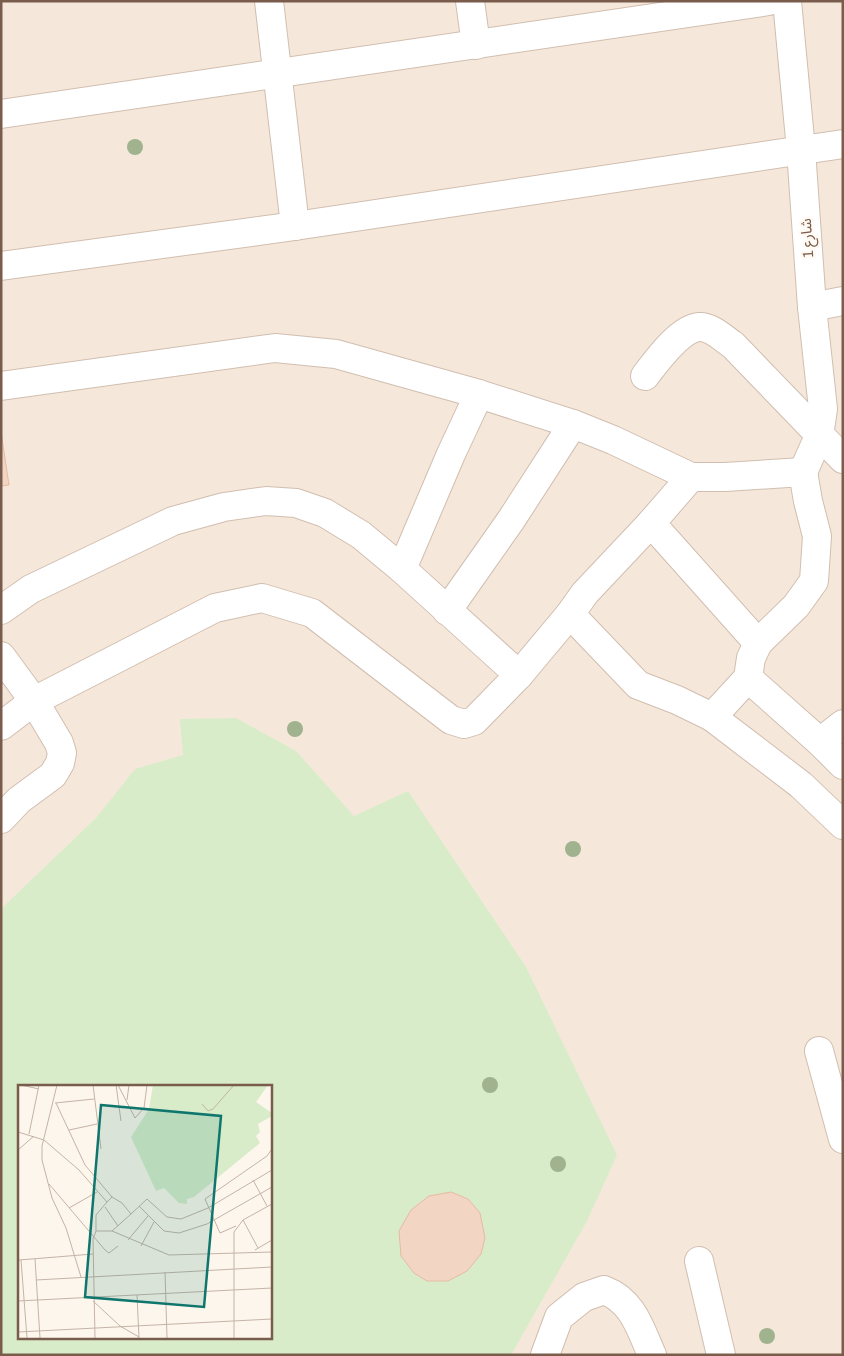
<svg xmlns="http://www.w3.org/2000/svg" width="844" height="1356" viewBox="0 0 844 1356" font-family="'Archivo Narrow','Noto Sans Arabic',sans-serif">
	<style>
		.residential { fill: #f5e8da; fill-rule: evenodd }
		.green { fill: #d8ecc9; fill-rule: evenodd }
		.building { fill: #f3d5c3; stroke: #e6bba3 }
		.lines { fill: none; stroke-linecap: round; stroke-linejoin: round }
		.street-casing { stroke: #d1beb0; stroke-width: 30 }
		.street { stroke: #fff; stroke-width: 28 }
		.tree { fill: #a0b28e }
		.labels { text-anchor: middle; stroke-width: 5; stroke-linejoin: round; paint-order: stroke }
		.street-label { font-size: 15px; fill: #7a5c4d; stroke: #fffaf3 }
		.inset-road { fill: none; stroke: #c5b3a7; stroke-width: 1 }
		.view { fill: #0f766e; fill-opacity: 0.15; stroke: #0f766e; stroke-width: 2.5 }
		.inset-edge { fill: none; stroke: #7a5c4d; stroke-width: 2.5 }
	</style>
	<rect width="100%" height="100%" fill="#fdf6ec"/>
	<!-- residential -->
	<path class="residential" d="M1,1H843V1355H1ZM19,1086H270V1337H19Z"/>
	<!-- green -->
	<path class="green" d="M236,718L296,751L354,816L408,791L526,967L617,1155L587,1221L511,1355H1V909L96,818L135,769L183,755L180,719ZM19,1086H270V1337H19Z"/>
	<!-- building -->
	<g class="building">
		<polygon points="1,432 9,485 1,486"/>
		<polygon points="451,1192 468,1199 480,1213 485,1238 481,1254 467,1271 448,1281 427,1281 414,1273 401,1256 399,1231 411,1210 429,1196"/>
	</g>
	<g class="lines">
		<!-- street casing -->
		<g class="street-casing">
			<g id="street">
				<polyline points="269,1 295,226"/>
				<polyline points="470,1 476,45"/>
				<polyline points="787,1 801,150 812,307 823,409 819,436 803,472"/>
				<polyline points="1,114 769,1"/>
				<polyline points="1,266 295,226 843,144"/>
				<polyline points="812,307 843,301"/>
				<path d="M645,376C656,362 679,329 699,327C711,326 724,339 733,345L843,459"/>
				<polyline points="1,386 275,348 336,354 479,394 573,424 613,440 691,477 725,477 803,472"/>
				<polyline points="803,472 808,501 817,536 814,581 796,606 758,643 751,658 748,678 820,742 843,765"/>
				<polyline points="691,477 651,523 585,593 570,614 638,685 677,700 712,717 748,678"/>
				<polyline points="651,523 758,643"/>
				<polyline points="402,569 451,454 479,394"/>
				<polyline points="1,610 31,589 173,521 224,507 266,501 296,503 325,513 361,535 402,569 519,675"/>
				<polyline points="447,611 511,520 573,424"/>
				<polyline points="1,656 34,701 59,743 62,753 60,763 53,775 19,800 1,819"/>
				<polyline points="712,717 801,785 843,825"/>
				<polyline points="1,726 34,701 215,608 262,598 312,613 451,720 464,724 474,721 519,675 570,614"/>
				<polyline points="820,742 843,724"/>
				<polyline points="819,1051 843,1139"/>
				<polyline points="699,1261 721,1355"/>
				<path d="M545,1355L559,1317L584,1297L604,1290C633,1301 640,1328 652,1355"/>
			</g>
		</g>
		<!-- street -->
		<use href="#street" class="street"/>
	</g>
	<!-- trees -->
	<g class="tree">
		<circle cx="135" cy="147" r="8"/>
		<circle cx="295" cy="729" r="8"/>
		<circle cx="573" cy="849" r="8"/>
		<circle cx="490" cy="1085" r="8"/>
		<circle cx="558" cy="1164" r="8"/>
		<circle cx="767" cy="1336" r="8"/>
	</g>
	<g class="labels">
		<!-- street labels -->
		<g class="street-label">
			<text transform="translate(807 238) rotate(-94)" y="5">شارع 1</text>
		</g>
	</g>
	<!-- overview -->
	<g transform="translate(18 1085)">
		<rect width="254" height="254" fill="#fdf6ec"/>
		<path d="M135,0H250L238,17L254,28V31L240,39L242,47L238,51L242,58L176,112L169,114V119L161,118L146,103L138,106L113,52L131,24Z" fill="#d8ecc9"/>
		<path class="inset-road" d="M3,0L21,4M39,0L24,61V75L34,113L48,143L63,192M75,0L83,64M98,0L103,36M100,0L117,33L126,23L129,0M109,15L111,0M37,18L76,14M38,18L67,80L94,112M184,19L190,26L195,24L216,0M51,45L79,39M0,47L26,55L61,85L89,117L78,130V146M11,49L21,0M0,65L16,51M235,95L249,121M31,99L87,165L91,168L100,161M89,117L94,112L104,118L113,129L94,146M121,121L146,146L161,148L189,139L254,102M87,122L100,141M51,123L79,107M113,129L129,114L149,132L163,134L190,123L254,85M225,135L240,163M218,141L202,148L187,114L249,71L254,64M78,146H94L151,170L254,167M110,155L130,131M123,161L136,137M237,165L254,155M17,174L22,253M1,175L75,169M3,175L9,253M254,181V229M147,187L149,253M18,195L254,182M119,210L121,253M0,216L254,203M75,216L102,241L121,252M0,247L254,234M77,253L75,154L78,146M216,253V147L225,135L254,119"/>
		<path class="view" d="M83,20L203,31L186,222L67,212Z"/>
		<rect width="254" height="254" class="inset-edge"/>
	</g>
	<!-- border -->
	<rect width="844" height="1356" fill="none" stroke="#7a5c4d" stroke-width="5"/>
</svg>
